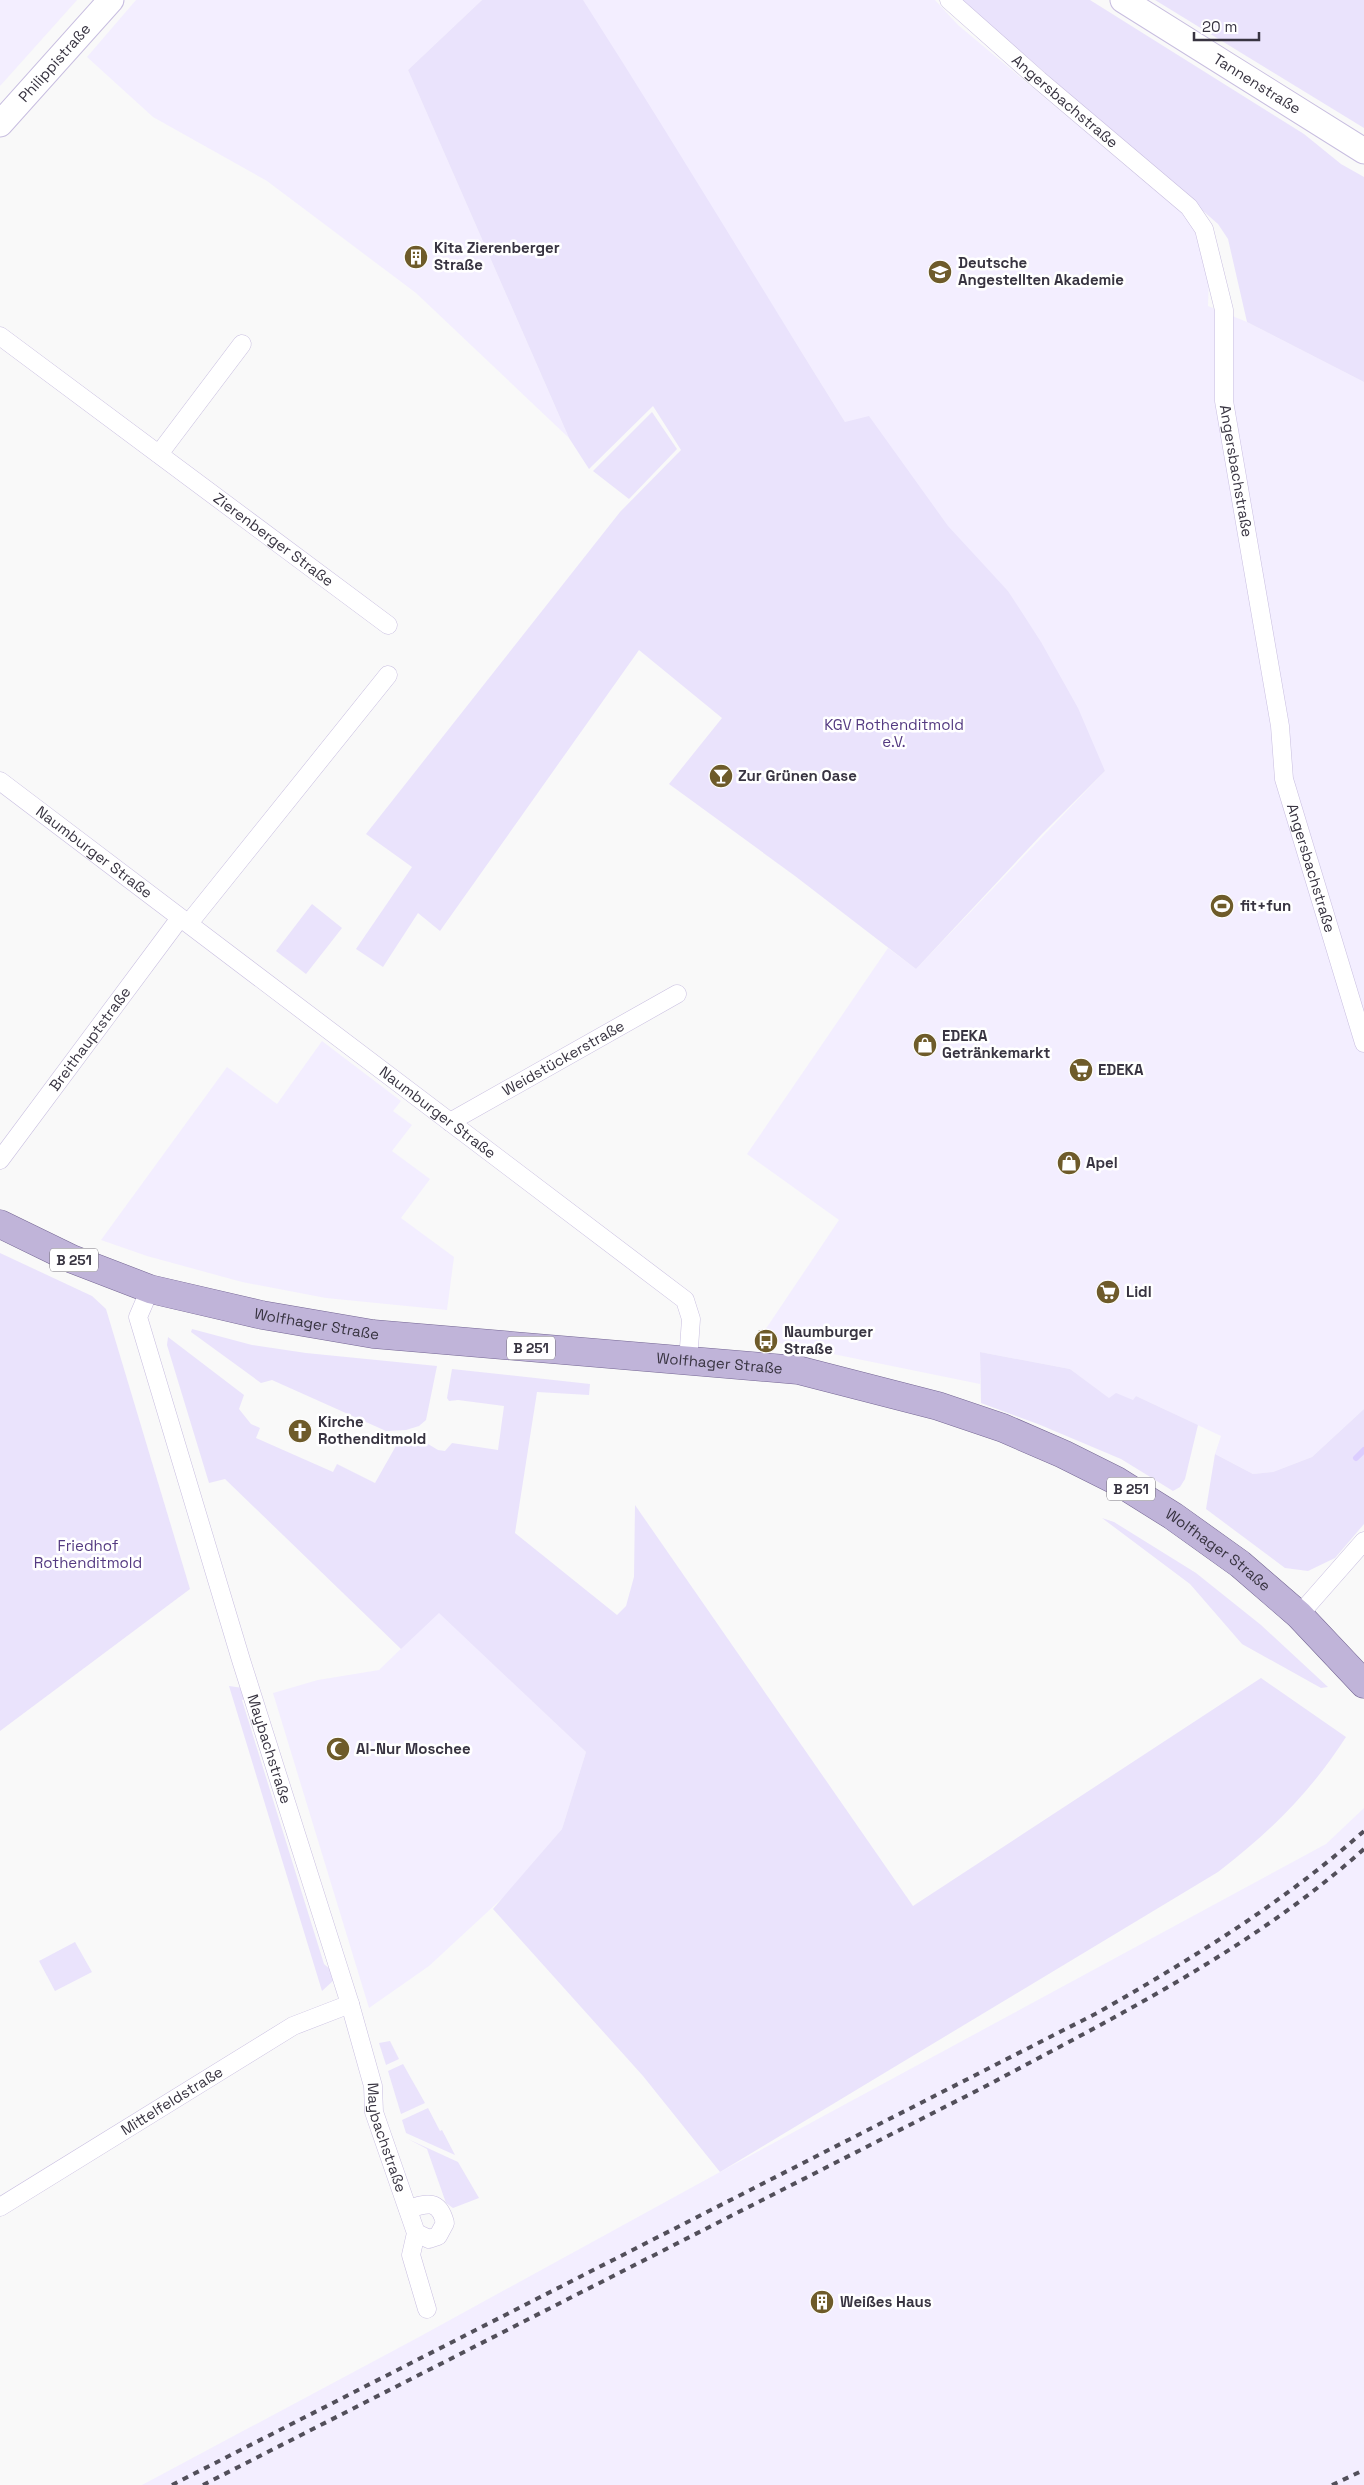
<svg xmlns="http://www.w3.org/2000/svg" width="1364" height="2485" viewBox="0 0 1364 2485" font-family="'Space Grotesk',sans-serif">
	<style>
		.built { fill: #f3eeff }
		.green { fill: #eae3fc }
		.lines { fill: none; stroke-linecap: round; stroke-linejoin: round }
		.stream { stroke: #dcceff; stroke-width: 6 }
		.street-casing { stroke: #c8bee0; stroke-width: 19 }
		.secondary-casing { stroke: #c8bee0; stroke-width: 27 }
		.primary-casing { stroke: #756794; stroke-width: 29 }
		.street { stroke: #fff; stroke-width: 18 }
		.secondary { stroke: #fff; stroke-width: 25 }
		.primary { stroke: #c0b4d9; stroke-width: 28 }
		.rail { stroke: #524f5a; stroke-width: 4; stroke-dasharray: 6 6; stroke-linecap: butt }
		.labels { text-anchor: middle; stroke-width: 5; stroke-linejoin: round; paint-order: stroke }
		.shield { fill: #fff; stroke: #74717a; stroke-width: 1 }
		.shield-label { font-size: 14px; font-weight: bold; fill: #383441 }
		.street-label { font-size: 15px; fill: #383441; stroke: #fff }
		.poi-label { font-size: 15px; font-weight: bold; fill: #383441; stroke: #fff; text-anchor: start }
		.park-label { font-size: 15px; fill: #543a81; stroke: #fff }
	</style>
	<rect width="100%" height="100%" fill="#f9f9f9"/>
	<!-- built -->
	<g class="built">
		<polygon points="0,0 77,0 0,86"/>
		<polygon points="136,0 482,0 408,70 569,438 416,293 267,181 153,117 87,57"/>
		<polygon points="582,0 935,0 958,25 1181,212 1198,232 1209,276 1208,306 1247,322 1364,382 1364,1409 1312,1457 1273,1472 1253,1474 1215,1454 1221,1436 1136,1396 1133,1401 1110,1399 1070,1369 980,1352 980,1384 759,1339 839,1220 747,1154 888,948 916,969 1105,771 1008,591 845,422"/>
		<polygon points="322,1041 401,1101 393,1111 412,1125 392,1151 430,1179 401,1218 454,1257 447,1310 326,1298 242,1282 147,1256 101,1240 227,1067 277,1104"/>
		<polygon points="439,1612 586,1752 562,1829 509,1892 429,1966 369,2008 273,1693 318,1680 379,1670"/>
		<polygon points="1364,1808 1364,2485 142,2485 419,2337 720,2172 1326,1844"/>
	</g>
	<!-- green -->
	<g class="green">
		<path d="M482,0H583C672,139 757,281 845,422L869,416L948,526L1008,591L1041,642L1078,708L1105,771L1042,834L916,969L795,876L669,784L722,718L639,650L440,931L418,913L383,967L356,949L412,867L366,834L620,512L681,450L653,406L589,469L569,438L408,70Z"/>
		<polygon points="962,0 1090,0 1304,134 1341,164 1364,177 1364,382 1247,322 1228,239 1218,224"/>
		<polygon points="1155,0 1364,0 1364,128"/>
		<polygon points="652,412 677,449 629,499 593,471"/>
		<polygon points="312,904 342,928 306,974 276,951"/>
		<polygon points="0,1253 92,1296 106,1309 190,1589 0,1731"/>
		<polygon points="192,1329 252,1345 306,1353 437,1366 426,1420 419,1426 406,1430 386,1431 272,1380 261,1383 191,1332"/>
		<path d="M168,1337L244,1395L239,1409L251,1424L260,1428L256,1438L333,1472L337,1464L375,1483L397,1444L423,1441L438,1450L445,1451L452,1443L498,1450L504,1406L458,1400L449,1401L447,1398L452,1369L590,1384L589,1395L537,1392L515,1533L617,1615L626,1606L634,1577L635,1505L913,1906L1261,1678L1346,1737C1309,1794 1272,1830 1218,1872L720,2172L643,2076L493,1909L562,1829L586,1752L439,1613L401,1649L225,1479L209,1483L167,1345Z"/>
		<polygon points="980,1352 1070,1369 1109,1398 1116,1393 1133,1400 1136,1396 1198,1425 1185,1479 1180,1487 1173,1491 1121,1459 1038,1424 981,1403"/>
		<polygon points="1364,1409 1364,1524 1335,1558 1308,1571 1285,1568 1206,1509 1215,1454 1253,1474 1273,1472 1312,1457"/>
		<polygon points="1102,1518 1114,1522 1196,1573 1261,1625 1328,1687 1321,1688 1242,1644 1190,1584"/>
		<polygon points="229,1686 243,1688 244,1699 242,1700 324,1964 331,1970 334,1980 322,1991"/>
		<polygon points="75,1942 92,1972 55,1991 39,1961"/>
		<polygon points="390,2041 399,2059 386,2065 379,2043"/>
		<polygon points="403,2064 425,2103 401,2114 388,2071"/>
		<polygon points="428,2108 440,2131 442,2130 455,2155 406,2133 402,2120"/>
		<polygon points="408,2139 458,2162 479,2198 453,2208 446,2203 427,2149"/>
	</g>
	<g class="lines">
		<!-- stream -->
		<polyline class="stream" points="1356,1458 1364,1450"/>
		<!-- street casing -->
		<g class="street-casing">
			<g id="street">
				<path id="s1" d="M949,0L1039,80L1189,207L1204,229L1224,310V401L1280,726L1284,779L1364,1043"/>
				<path id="s2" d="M0,336L388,625"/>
				<polyline points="159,454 242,344"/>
				<path id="s3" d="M0,781L685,1300L691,1319L688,1362"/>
				<polyline points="189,923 388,675"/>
				<path id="s4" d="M450,1122L677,994"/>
				<path id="s5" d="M0,1160L180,918"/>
				<path id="s6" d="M150,1289L138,1317L241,1660L350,2004L373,2086L374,2112L416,2233L411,2255L427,2309"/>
				<polyline points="1299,1615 1364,1541"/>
				<path id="s7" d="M0,2207L293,2026L350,2004"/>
				<path d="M408,2209C427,2203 439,2199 445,2223L438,2236L429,2239L416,2233"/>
			</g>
		</g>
		<!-- secondary casing -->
		<g class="secondary-casing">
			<g id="secondary">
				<path id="s8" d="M1123,0L1364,151"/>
				<path id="s9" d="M0,124L111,0"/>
			</g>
		</g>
		<!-- primary casing -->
		<g class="primary-casing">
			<g id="primary">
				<path id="s10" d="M0,1224L72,1259L150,1289L262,1315L373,1334L798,1370L938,1406L1003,1428L1063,1454L1117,1481L1173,1516L1240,1564L1299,1615L1364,1684"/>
			</g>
		</g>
		<!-- street -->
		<use href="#street" class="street"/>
		<!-- secondary -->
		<use href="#secondary" class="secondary"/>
		<!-- primary -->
		<use href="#primary" class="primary"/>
		<!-- rail -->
		<g class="rail">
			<path d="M172,2485L1099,2012C1193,1958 1283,1903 1364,1831"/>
			<path d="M203,2485L986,2086C1117,2016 1252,1949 1364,1849"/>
			<polyline points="1332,2485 1364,2470"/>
		</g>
	</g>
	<!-- icons -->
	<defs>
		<g id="building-disc" transform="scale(1.25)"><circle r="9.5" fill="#6e5b2a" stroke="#fff"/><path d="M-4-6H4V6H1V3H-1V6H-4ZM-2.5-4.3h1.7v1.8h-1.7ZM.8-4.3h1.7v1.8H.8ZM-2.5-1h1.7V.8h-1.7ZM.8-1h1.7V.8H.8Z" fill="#fff"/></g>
		<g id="school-disc" transform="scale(1.25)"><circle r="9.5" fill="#6e5b2a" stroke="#fff"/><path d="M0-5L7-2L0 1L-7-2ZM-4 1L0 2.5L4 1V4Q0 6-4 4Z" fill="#fff"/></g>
		<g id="bar-disc" transform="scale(1.25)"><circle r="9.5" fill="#6e5b2a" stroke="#fff"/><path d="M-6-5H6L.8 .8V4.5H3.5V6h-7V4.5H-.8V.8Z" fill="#fff"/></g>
		<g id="stadium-disc" transform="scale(1.25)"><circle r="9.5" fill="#6e5b2a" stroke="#fff"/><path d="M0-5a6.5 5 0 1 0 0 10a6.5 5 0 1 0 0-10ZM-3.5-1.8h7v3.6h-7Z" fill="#fff"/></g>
		<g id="shop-disc" transform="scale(1.25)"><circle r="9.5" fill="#6e5b2a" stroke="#fff"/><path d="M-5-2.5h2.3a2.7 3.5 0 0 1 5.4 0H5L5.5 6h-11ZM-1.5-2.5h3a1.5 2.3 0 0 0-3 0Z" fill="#fff"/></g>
		<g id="supermarket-disc" transform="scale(1.25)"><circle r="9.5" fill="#6e5b2a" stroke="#fff"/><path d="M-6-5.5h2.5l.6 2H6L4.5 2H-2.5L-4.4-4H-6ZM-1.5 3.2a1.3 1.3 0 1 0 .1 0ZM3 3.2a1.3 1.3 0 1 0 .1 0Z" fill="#fff"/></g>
		<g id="bus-disc" transform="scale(1.25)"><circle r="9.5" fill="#6e5b2a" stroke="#fff"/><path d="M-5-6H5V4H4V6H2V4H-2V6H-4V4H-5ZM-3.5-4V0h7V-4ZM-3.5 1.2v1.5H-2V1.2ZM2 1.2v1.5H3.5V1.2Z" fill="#fff"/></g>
		<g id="church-disc" transform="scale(1.25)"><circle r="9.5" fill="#6e5b2a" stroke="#fff"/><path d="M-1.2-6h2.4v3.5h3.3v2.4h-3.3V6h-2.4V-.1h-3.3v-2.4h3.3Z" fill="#fff"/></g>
		<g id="mosque-disc" transform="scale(1.25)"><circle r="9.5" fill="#6e5b2a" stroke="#fff"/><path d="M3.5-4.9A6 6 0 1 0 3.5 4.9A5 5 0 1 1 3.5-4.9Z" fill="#fff"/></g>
	</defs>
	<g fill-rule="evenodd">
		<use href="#building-disc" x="416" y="257"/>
		<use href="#school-disc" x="940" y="272"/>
		<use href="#bar-disc" x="721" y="776"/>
		<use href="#stadium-disc" x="1222" y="906"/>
		<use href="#shop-disc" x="925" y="1045"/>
		<use href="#supermarket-disc" x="1081" y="1070"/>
		<use href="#shop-disc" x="1069" y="1163"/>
		<use href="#supermarket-disc" x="1108" y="1292"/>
		<use href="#bus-disc" x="766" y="1341"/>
		<use href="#church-disc" x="300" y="1431"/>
		<use href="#mosque-disc" x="338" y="1749"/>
		<use href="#building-disc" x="822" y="2302"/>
	</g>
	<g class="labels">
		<!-- shield labels -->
		<g class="shield">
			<rect x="50" y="1248.5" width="48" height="23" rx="4"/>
			<rect x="507" y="1336.5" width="48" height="23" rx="4"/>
			<rect x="1107" y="1477.5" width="48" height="23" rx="4"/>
		</g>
		<g class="shield-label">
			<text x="74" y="1265">B 251</text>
			<text x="531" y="1353">B 251</text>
			<text x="1131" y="1494">B 251</text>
		</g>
		<!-- street labels -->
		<g class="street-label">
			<text dy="5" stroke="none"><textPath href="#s9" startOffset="82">Philippistraße</textPath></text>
			<text dy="5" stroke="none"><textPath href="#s8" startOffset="158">Tannenstraße</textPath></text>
			<text dy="5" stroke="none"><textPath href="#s1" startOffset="154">Angersbachstraße</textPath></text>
			<text dy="5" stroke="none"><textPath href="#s1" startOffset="589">Angersbachstraße</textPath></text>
			<text dy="5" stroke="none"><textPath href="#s2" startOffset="341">Zierenberger Straße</textPath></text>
			<text dy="5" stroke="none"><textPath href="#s3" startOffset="118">Naumburger Straße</textPath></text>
			<text dy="5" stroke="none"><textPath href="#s1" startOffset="994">Angersbachstraße</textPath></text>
			<text dy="5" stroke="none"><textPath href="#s5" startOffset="151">Breithauptstraße</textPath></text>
			<text dy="5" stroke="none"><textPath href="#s4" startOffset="130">Weidstückerstraße</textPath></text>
			<text dy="5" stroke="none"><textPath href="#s3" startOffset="549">Naumburger Straße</textPath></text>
			<text dy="5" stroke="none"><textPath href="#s10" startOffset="334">Wolfhager Straße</textPath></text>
			<text dy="5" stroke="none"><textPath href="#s10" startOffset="739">Wolfhager Straße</textPath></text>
			<text dy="5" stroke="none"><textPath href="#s10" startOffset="1279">Wolfhager Straße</textPath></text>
			<text dy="5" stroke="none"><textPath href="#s6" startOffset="482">Maybachstraße</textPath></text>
			<text dy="5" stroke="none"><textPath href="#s7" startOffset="202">Mittelfeldstraße</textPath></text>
			<text dy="5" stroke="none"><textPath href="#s6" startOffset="888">Maybachstraße</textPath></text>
		</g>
		<!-- poi labels -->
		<g class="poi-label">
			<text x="434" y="253">Kita Zierenberger<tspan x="434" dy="17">Straße</tspan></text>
			<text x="958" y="268">Deutsche<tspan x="958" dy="17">Angestellten Akademie</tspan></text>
			<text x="738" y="781">Zur Grünen Oase</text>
			<text x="1240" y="911">fit+fun</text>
			<text x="942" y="1041">EDEKA<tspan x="942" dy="17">Getränkemarkt</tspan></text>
			<text x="1098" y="1075">EDEKA</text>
			<text x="1086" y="1168">Apel</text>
			<text x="1126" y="1297">Lidl</text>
			<text x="784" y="1337">Naumburger<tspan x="784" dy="17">Straße</tspan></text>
			<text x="318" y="1427">Kirche<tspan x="318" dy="17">Rothenditmold</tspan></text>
			<text x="356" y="1754">Al-Nur Moschee</text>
			<text x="840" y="2307">Weißes Haus</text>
		</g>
		<!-- park labels -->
		<g class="park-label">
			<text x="894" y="730">KGV Rothenditmold<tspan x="894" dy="17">e.V.</tspan></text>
			<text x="88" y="1551">Friedhof<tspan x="88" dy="17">Rothenditmold</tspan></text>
		</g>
	</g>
	<!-- scale -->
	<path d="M1194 32v8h65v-8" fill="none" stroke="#383441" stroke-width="2.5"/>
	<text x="1202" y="32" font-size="15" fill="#383441" stroke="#ffffff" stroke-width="4" paint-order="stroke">20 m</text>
</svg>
